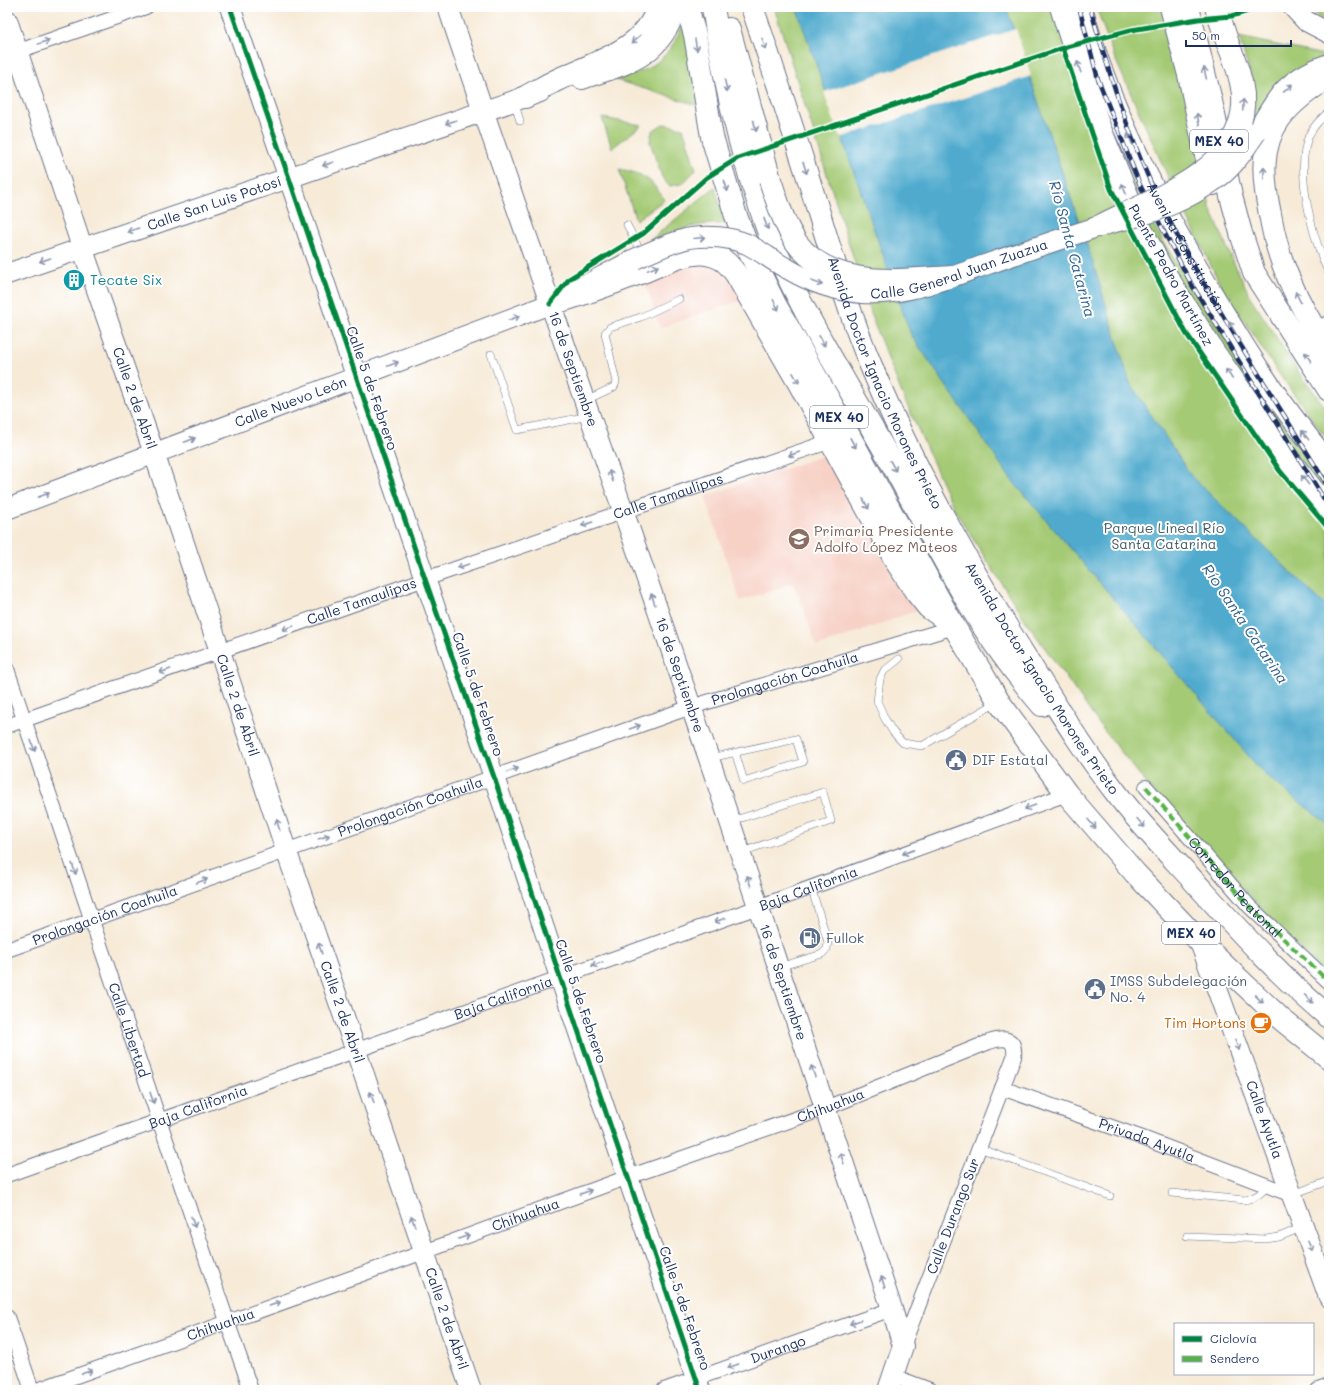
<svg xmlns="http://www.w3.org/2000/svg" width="1336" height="1397" viewBox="0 0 1336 1397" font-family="Mali,sans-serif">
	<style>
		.built { fill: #f7d1c6 }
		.green { fill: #a4ca74; stroke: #607c69 }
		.water { fill: #50aace; stroke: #366c96 }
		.pier { fill: #f7ebd8 }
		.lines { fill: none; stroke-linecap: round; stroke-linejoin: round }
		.lane-casing { stroke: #687189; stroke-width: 8 }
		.street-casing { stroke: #687189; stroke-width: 16 }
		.secondary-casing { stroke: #687189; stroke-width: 22 }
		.highway-casing { stroke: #687189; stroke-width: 24 }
		.lane { stroke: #fff; stroke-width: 7 }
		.street { stroke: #fff; stroke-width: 14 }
		.secondary { stroke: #fff; stroke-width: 20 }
		.highway { stroke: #fff; stroke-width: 22 }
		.rail-casing { stroke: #1b2f5e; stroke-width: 4.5 }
		.rail { stroke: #fff; stroke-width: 3; stroke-dasharray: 9; stroke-linecap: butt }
		.secondary-bridge-casing { stroke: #687189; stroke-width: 22; stroke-linecap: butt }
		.highway-bridge-casing { stroke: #687189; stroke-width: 24; stroke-linecap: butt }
		.secondary-bridge { stroke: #fff; stroke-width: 20 }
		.highway-bridge { stroke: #fff; stroke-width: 22 }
		.quiet { stroke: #55b248; stroke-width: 4; stroke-dasharray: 8 4; stroke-linecap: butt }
		.cycleway-casing { stroke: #fff; stroke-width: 8 }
		.cycleway { stroke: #00873e; stroke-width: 5 }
		.oneway { stroke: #8d97ae }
		.labels { text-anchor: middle; stroke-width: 4; stroke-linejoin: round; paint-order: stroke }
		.shield { fill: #fff; stroke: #5f6d8e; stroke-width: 1 }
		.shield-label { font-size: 13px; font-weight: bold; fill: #1b2f5e }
		.street-label { font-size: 14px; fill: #1b2f5e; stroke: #fff }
		.culture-label { font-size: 14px; fill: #0d838f; stroke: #fff; text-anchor: start }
		.park-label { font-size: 14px; fill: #445e65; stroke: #fff }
		.education-label { font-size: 14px; fill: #785e54; stroke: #fff; text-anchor: start }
		.service-label { font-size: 14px; fill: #4e5e75; stroke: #fff; text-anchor: start }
		.food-label { font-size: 14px; fill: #c56008; stroke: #fff; text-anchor: end }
		.water-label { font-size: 15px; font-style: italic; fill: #30608b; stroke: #fff }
	</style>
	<rect width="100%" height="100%" fill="#fff"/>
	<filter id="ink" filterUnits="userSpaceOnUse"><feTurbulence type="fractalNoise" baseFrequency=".025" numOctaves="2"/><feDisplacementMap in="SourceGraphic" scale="8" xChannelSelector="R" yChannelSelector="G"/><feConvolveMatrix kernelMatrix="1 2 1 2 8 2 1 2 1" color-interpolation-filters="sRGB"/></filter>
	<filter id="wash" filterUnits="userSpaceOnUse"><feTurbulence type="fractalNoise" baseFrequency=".012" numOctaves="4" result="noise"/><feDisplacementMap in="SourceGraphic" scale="16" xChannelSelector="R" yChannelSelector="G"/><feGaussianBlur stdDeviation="0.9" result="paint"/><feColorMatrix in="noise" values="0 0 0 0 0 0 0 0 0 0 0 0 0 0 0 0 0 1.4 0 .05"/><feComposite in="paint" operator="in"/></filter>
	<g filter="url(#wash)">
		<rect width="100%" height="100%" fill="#f7ebd8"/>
		<!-- built -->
		<g class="built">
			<polygon points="713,260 748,298 660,328 644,280"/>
			<polygon points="825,455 833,459 918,610 817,647 794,583 740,601 705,496"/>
		</g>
		<!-- green -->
		<g class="green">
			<polygon points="774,7 1060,7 1139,198 1165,245 1260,392 1300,446 1329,481 1329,979 1175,819 1102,728 1027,623 955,511 903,396 875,326"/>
			<polygon points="1096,7 1185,7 1198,141 1210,207 1231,257 1251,298 1298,371 1329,412 1329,442 1277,371 1221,286 1172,186 1113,54"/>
			<polygon points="1309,7 1329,7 1329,23 1319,18"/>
			<path d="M684,21L700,106L616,80C655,69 669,59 684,21Z"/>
			<polygon points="1239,37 1328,56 1252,128 1255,104 1253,84"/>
			<polygon points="602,118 642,125 612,148"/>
			<polygon points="663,124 683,128 696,170 682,184 669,186 662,177 650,142 652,131"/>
			<path d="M619,169C643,174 651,178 664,200L636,220Z"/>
			<path d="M715,187L720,205L728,224C697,222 677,230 649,241Z"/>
		</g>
		<!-- water -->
		<polygon class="water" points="796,7 1006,7 1094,266 1130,383 1192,477 1329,609 1329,825 1264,774 1010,478 911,335"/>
		<!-- pier -->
		<polygon class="pier" points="1016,29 1031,76 840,138 824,92"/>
	</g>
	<g filter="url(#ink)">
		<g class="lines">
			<!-- lane casing -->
			<g class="lane-casing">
				<g id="lane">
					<polyline points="514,101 520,121"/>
					<path d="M1329,112C1321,118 1314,126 1309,135C1294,171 1313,239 1329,274"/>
					<polyline points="627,225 642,254"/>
					<polyline points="491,354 517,430 589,416"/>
					<polyline points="586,400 614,387 616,382 605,333 610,327 641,317 679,299"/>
					<polyline points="899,659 884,671 880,679 877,701 885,719 893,732 903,743 922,746 996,703"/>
					<polyline points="710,758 796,739 803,762 744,781 735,752"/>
					<polyline points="732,821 823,792 831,821 742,852"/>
					<polyline points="779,967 822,954 827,949 828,942 811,887"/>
					<polyline points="979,1148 1110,1196"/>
					<path d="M1172,1193L1245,1200C1256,1197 1260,1195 1267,1186"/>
					<polyline points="1293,1194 1329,1181"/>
					<polyline points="1187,1236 1266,1239 1279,1237 1303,1227"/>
				</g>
			</g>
			<!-- street casing -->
			<g class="street-casing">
				<g id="street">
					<polyline points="7,55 146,7"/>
					<path id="s1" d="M7,669L227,1321L251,1390"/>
					<path id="s2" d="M7,726L425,579L831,441"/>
					<polyline points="1146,787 1249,906 1329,982"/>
					<path id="s3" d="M7,950L691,707L954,627"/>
					<path id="s4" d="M1002,1088L1140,1137L1292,1195"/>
					<path id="s5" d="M7,1175L758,907L1067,794"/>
					<polyline points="7,1317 32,1390"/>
					<polyline points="893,1376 930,1390"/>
					<path id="s6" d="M37,1390L424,1252L628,1177L826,1108L989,1042C1004,1037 1016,1037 1014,1057L903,1346"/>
					<path id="s7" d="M664,1390L892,1309"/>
					<polyline points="1318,1390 1329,1386"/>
				</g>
			</g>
			<!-- secondary casing -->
			<g class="secondary-casing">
				<g id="secondary">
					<polyline points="230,7 289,178 425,579 494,777 560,977 700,1390"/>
					<path id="s8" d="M448,7C516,211 590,413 660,617C683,685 708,753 730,822L892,1309L903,1346L888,1390"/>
					<polyline points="1293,7 1306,21 1329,33"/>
					<path id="s9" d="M7,20L82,247L154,453L286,850L356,1051L471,1390"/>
					<path d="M582,79C629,63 659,59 677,7"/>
					<path d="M1257,131C1265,119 1272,105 1281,94C1294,79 1311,70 1329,64"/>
					<path id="s10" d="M7,274L540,92"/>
					<polyline points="1316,332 1329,326"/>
					<path id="s11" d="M7,509L550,304L635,259"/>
					<path id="s12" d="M1200,942L1329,1297"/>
				</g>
			</g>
			<!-- highway casing -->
			<g class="highway-casing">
				<g id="highway">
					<polyline points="687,7 695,35 712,137 735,213 750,253 776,306 847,432 952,623 977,665 999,702 1067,794 1135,873 1200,942 1229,970 1281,1019 1329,1058"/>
					<path d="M713,7C723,73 736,138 758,201C763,217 769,234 775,249C809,326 855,396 895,469C918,512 941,555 965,597C987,635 1013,671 1042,705"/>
					<path id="s13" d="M752,7C773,67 792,127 811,187C828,242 844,298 865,351C907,456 962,555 1021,650C1052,699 1081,748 1117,794C1143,828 1174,859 1203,891C1243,935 1283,979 1329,1017"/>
					<polyline points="1061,7 1098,124 1141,229 1159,264 1213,351 1284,453 1329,511"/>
					<path id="s14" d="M1081,7C1102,85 1137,159 1175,230C1203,280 1232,330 1264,378C1284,408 1307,437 1329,465"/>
					<polyline points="1171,7 1189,75 1205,151 1213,184"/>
					<polyline points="1188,7 1211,101 1231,196 1241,233 1254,273 1329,390"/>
					<polyline points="1216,7 1228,44"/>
					<polyline points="729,29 770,180"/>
					<path d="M1329,77C1311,88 1293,101 1280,118C1259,147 1263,181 1270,214C1273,231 1277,248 1283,264C1294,295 1312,325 1329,353"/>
					<path d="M525,97C535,92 545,86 555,81C588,65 649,49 657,7"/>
					<path d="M550,304C581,296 610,284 640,273C659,266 686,251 707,254C721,256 728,263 736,274L800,385L897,563L916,592L928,607L942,617"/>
				</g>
			</g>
			<!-- lane -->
			<use href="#lane" class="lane"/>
			<!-- street -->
			<use href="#street" class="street"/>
			<!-- secondary -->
			<use href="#secondary" class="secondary"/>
			<!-- highway -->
			<use href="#highway" class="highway"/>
			<!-- rail casing -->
			<g class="rail-casing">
				<g id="rail">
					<polyline points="1079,7 1098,79 1140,185 1162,228 1192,285 1329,507"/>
					<path d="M1090,7C1107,66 1125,125 1150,181C1178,242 1213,300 1248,357C1275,401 1302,444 1329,488"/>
				</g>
			</g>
			<!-- rail -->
			<use href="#rail" class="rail"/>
			<!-- secondary-bridge casing -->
			<g class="secondary-bridge-casing">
				<g id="secondary-bridge">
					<path id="s15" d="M635,259C653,251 671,242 690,238C708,235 730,237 747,244C761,251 774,262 788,269C810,282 836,291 862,293C904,296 946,279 985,265C1019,253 1054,241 1088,230C1104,224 1119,221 1135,217C1162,210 1189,198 1212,182C1232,170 1244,150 1257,131"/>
				</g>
			</g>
			<!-- highway-bridge casing -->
			<g class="highway-bridge-casing">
				<g id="highway-bridge">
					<path d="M770,180C777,201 784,224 796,242C831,290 899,280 951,277"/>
					<path d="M1100,226C1153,198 1249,170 1243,94C1241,76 1235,60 1228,44"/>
				</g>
			</g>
			<!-- secondary-bridge -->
			<use href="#secondary-bridge" class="secondary-bridge"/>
			<!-- highway-bridge -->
			<use href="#highway-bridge" class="highway-bridge"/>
			<!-- quiet -->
			<path class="quiet" id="s16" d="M1146,787L1249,906L1329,982"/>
			<!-- cycleway casing -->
			<g class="cycleway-casing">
				<g id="cycleway">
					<polyline points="230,7 289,178 425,579 494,777 560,977 700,1390"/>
					<polyline points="1063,48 1111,189 1186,333 1280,471 1329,529"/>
					<polyline points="550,304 569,279 644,233 706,178 738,158 1063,48 1131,30 1198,19 1232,16 1261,7"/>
				</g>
			</g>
			<!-- cycleway -->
			<use href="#cycleway" class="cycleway"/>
		</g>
		<!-- one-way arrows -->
		<defs><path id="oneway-shaft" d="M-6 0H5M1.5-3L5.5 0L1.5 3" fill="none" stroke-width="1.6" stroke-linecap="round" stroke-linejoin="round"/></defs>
		<g class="oneway">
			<use href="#oneway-shaft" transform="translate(636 39) rotate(139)"/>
			<use href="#oneway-shaft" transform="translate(44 42) rotate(-19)"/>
			<use href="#oneway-shaft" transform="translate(764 44) rotate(71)"/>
			<use href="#oneway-shaft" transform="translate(696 45) rotate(80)"/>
			<use href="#oneway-shaft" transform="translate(1079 67) rotate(-108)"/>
			<use href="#oneway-shaft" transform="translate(1205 73) rotate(-103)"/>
			<use href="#oneway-shaft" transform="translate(726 86) rotate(77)"/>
			<use href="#oneway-shaft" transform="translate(1288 88) rotate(-43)"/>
			<use href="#oneway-shaft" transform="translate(1243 105) rotate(-87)"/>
			<use href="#oneway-shaft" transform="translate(1198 119) rotate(-101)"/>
			<use href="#oneway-shaft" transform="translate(451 122) rotate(161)"/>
			<use href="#oneway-shaft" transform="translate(755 126) rotate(75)"/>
			<use href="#oneway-shaft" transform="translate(1130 139) rotate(-113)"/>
			<use href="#oneway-shaft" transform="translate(328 164) rotate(161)"/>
			<use href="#oneway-shaft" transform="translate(805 168) rotate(72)"/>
			<use href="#oneway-shaft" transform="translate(1264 173) rotate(-91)"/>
			<use href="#oneway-shaft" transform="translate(726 186) rotate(73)"/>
			<use href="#oneway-shaft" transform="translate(1124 189) rotate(-112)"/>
			<use href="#oneway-shaft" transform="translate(766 224) rotate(70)"/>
			<use href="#oneway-shaft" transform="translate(133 230) rotate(161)"/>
			<use href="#oneway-shaft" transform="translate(699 238) rotate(-5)"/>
			<use href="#oneway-shaft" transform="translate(45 260) rotate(161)"/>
			<use href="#oneway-shaft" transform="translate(653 268) rotate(-21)"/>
			<use href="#oneway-shaft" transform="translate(817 283) rotate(20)"/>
			<use href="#oneway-shaft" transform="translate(1298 297) rotate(-116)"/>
			<use href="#oneway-shaft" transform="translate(776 305) rotate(62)"/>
			<use href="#oneway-shaft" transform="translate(514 318) rotate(-21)"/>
			<use href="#oneway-shaft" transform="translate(1232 327) rotate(-122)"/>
			<use href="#oneway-shaft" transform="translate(822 341) rotate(61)"/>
			<use href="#oneway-shaft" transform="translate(1308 357) rotate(-123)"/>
			<use href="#oneway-shaft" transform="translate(393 364) rotate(-21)"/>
			<use href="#oneway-shaft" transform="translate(1229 374) rotate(-124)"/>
			<use href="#oneway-shaft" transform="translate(796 378) rotate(60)"/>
			<use href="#oneway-shaft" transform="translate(1305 435) rotate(-128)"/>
			<use href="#oneway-shaft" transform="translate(190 440) rotate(-21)"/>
			<use href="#oneway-shaft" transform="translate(853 443) rotate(61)"/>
			<use href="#oneway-shaft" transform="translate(794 454) rotate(161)"/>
			<use href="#oneway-shaft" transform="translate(893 466) rotate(61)"/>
			<use href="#oneway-shaft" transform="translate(611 476) rotate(-109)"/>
			<use href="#oneway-shaft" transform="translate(1305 480) rotate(-128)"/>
			<use href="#oneway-shaft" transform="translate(44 495) rotate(-20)"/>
			<use href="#oneway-shaft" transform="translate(866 504) rotate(61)"/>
			<use href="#oneway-shaft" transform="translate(587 524) rotate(161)"/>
			<use href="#oneway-shaft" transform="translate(463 566) rotate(161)"/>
			<use href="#oneway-shaft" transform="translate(653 599) rotate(-109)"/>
			<use href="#oneway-shaft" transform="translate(288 628) rotate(161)"/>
			<use href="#oneway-shaft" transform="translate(165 671) rotate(161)"/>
			<use href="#oneway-shaft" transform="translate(635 727) rotate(-19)"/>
			<use href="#oneway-shaft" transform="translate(33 746) rotate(71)"/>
			<use href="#oneway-shaft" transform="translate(513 770) rotate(-19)"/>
			<use href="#oneway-shaft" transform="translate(1030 807) rotate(160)"/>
			<use href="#oneway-shaft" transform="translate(1141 823) rotate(48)"/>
			<use href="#oneway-shaft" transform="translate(1092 824) rotate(49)"/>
			<use href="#oneway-shaft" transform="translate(278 825) rotate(-108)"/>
			<use href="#oneway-shaft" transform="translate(324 837) rotate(-19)"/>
			<use href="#oneway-shaft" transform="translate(908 852) rotate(160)"/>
			<use href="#oneway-shaft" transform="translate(74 869) rotate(71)"/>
			<use href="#oneway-shaft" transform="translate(202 881) rotate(-20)"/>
			<use href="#oneway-shaft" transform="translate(749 881) rotate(-108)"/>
			<use href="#oneway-shaft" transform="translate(720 920) rotate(160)"/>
			<use href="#oneway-shaft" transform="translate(320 948) rotate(-109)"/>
			<use href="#oneway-shaft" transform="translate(597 964) rotate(160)"/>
			<use href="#oneway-shaft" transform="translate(1259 999) rotate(43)"/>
			<use href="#oneway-shaft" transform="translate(1309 999) rotate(43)"/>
			<use href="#oneway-shaft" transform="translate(1237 1045) rotate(70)"/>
			<use href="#oneway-shaft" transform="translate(813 1071) rotate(-109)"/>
			<use href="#oneway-shaft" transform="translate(372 1097) rotate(-109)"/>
			<use href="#oneway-shaft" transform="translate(152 1098) rotate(71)"/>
			<use href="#oneway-shaft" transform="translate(842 1158) rotate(-108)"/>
			<use href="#oneway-shaft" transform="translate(586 1192) rotate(-20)"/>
			<use href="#oneway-shaft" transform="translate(413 1221) rotate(-109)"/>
			<use href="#oneway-shaft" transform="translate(193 1222) rotate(71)"/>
			<use href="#oneway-shaft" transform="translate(464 1237) rotate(-20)"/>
			<use href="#oneway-shaft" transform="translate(1310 1246) rotate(70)"/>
			<use href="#oneway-shaft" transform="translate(883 1282) rotate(-108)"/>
			<use href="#oneway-shaft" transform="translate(275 1304) rotate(-19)"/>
			<use href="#oneway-shaft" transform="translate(855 1322) rotate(160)"/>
			<use href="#oneway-shaft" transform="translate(733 1366) rotate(160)"/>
			<use href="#oneway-shaft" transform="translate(87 1372) rotate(-20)"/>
		</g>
	</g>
	<!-- icons -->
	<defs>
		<g id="building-disc" transform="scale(1.15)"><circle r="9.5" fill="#0f9aa8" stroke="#fff"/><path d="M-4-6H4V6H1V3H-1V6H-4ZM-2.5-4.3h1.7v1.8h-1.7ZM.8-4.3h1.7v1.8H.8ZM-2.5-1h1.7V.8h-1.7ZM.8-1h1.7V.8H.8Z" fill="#fff"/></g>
		<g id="school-disc" transform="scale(1.15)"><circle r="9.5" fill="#8d6e63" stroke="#fff"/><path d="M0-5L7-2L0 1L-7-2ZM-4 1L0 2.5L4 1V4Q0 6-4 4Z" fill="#fff"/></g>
		<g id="civic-disc" transform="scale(1.15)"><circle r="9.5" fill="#5c6f8a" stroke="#fff"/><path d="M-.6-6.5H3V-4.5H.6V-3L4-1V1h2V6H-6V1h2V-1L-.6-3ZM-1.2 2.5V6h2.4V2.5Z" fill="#fff"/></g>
		<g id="fuel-disc" transform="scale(1.15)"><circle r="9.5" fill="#5c6f8a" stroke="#fff"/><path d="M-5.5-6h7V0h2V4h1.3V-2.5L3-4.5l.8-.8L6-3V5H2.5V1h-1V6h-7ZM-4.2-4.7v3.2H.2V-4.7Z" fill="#fff"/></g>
		<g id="cafe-disc" transform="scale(1.15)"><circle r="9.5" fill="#e8710a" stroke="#fff"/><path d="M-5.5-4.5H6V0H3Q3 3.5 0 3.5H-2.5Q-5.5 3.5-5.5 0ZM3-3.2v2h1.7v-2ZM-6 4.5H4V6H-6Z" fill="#fff"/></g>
	</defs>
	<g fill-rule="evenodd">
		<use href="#building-disc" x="74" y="280"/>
		<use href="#school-disc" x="799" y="539"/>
		<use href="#civic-disc" x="956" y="760"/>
		<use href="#fuel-disc" x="810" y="938"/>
		<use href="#civic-disc" x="1095" y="989"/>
		<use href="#cafe-disc" x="1261" y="1023"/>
	</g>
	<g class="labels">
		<!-- shield labels -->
		<g class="shield">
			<rect x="1190" y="130" width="58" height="22" rx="3"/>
			<rect x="810" y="406" width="58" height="22" rx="3"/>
			<rect x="1162" y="922" width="58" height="22" rx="3"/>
		</g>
		<g class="shield-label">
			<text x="1219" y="146">MEX 40</text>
			<text x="839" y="422">MEX 40</text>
			<text x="1191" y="938">MEX 40</text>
		</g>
		<!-- street labels -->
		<g class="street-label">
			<text dy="5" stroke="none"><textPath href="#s10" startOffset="219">Calle San Luis Potosí</textPath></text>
			<text dy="5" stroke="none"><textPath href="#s14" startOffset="262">Avenida Constitución</textPath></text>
			<text dy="5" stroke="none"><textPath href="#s15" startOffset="344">Calle General Juan Zuazua</textPath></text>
			<text transform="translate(1171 275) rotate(61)" y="5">Puente Pedro Martínez</text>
			<text dy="5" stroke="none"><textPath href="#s8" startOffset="383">16 de Septiembre</textPath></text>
			<text dy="5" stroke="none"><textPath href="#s13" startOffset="399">Avenida Doctor Ignacio Morones Prieto</textPath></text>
			<text transform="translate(372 388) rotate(71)" y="5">Calle 5 de Febrero</text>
			<text dy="5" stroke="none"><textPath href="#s9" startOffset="399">Calle 2 de Abril</textPath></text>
			<text dy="5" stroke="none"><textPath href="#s11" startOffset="303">Calle Nuevo León</textPath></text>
			<text dy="5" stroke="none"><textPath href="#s2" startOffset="700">Calle Tamaulipas</textPath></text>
			<text dy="5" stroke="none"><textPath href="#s2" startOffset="376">Calle Tamaulipas</textPath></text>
			<text dy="5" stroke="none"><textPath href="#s8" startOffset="707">16 de Septiembre</textPath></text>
			<text dy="5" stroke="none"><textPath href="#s13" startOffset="735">Avenida Doctor Ignacio Morones Prieto</textPath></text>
			<text dy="5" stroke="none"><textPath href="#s3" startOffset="824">Prolongación Coahuila</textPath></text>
			<text transform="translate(478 694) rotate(71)" y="5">Calle 5 de Febrero</text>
			<text dy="5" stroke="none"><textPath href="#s9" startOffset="723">Calle 2 de Abril</textPath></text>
			<text dy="5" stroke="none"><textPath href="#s3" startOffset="428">Prolongación Coahuila</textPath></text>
			<text dy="5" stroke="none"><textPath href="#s16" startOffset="134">Corredor Peatonal</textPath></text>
			<text dy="5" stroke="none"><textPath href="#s5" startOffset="851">Baja California</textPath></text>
			<text dy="5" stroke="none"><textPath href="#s3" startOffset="104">Prolongación Coahuila</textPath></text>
			<text dy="5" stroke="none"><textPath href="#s8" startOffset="1031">16 de Septiembre</textPath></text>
			<text dy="5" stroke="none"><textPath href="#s5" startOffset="527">Baja California</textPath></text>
			<text transform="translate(581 1001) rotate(71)" y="5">Calle 5 de Febrero</text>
			<text dy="5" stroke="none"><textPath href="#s9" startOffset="1047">Calle 2 de Abril</textPath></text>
			<text dy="5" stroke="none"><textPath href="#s1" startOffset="381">Calle Libertad</textPath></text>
			<text dy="5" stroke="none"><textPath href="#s6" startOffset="843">Chihuahua</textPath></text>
			<text dy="5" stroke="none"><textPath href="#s5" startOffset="203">Baja California</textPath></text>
			<text dy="5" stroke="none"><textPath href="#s12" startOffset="189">Calle Ayutla</textPath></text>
			<text dy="5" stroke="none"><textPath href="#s4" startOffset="154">Privada Ayutla</textPath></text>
			<text dy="5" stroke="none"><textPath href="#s6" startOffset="519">Chihuahua</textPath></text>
			<text transform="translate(953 1216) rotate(-69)" y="5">Calle Durango Sur</text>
			<text transform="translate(685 1308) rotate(71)" y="5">Calle 5 de Febrero</text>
			<text dy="5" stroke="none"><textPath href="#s9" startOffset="1371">Calle 2 de Abril</textPath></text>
			<text dy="5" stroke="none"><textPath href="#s6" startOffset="195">Chihuahua</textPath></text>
			<text dy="5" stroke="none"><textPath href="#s7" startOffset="121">Durango</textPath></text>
		</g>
		<!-- culture labels -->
		<g class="culture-label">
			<text x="90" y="285">Tecate Six</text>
		</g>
		<!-- park labels -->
		<g class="park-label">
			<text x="1164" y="533">Parque Lineal Río<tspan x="1164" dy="16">Santa Catarina</tspan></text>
		</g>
		<!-- education labels -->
		<g class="education-label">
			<text x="814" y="536">Primaria Presidente<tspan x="814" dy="16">Adolfo López Mateos</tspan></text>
		</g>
		<!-- service labels -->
		<g class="service-label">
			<text x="972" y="765">DIF Estatal</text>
			<text x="826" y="943">Fullok</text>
			<text x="1110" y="986">IMSS Subdelegación<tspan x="1110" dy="16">No. 4</tspan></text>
		</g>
		<!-- food labels -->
		<g class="food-label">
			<text x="1246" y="1028">Tim Hortons</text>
		</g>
		<!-- water labels -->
		<g class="water-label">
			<text transform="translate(1072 249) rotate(75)" y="5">Río Santa Catarina</text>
			<text transform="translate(1245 624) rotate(56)" y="5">Río Santa Catarina</text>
		</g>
	</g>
	<!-- margin -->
	<rect width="1336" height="1397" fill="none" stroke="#fff" stroke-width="24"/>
	<!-- legend -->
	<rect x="1174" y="1323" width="140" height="52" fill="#ffffff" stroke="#a4acbf"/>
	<rect x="1182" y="1336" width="20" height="6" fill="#00873e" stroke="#a4acbf"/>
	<text x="1210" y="1343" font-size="12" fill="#1b2f5e">Ciclovía</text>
	<rect x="1182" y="1356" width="20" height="6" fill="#55b248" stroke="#a4acbf"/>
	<text x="1210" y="1363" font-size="12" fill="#1b2f5e">Sendero</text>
	<!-- scale -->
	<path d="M1186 40v6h105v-6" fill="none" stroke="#1b2f5e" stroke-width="2"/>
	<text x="1192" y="40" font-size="12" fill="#1b2f5e" stroke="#ffffff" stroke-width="3" paint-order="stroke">50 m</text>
</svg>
